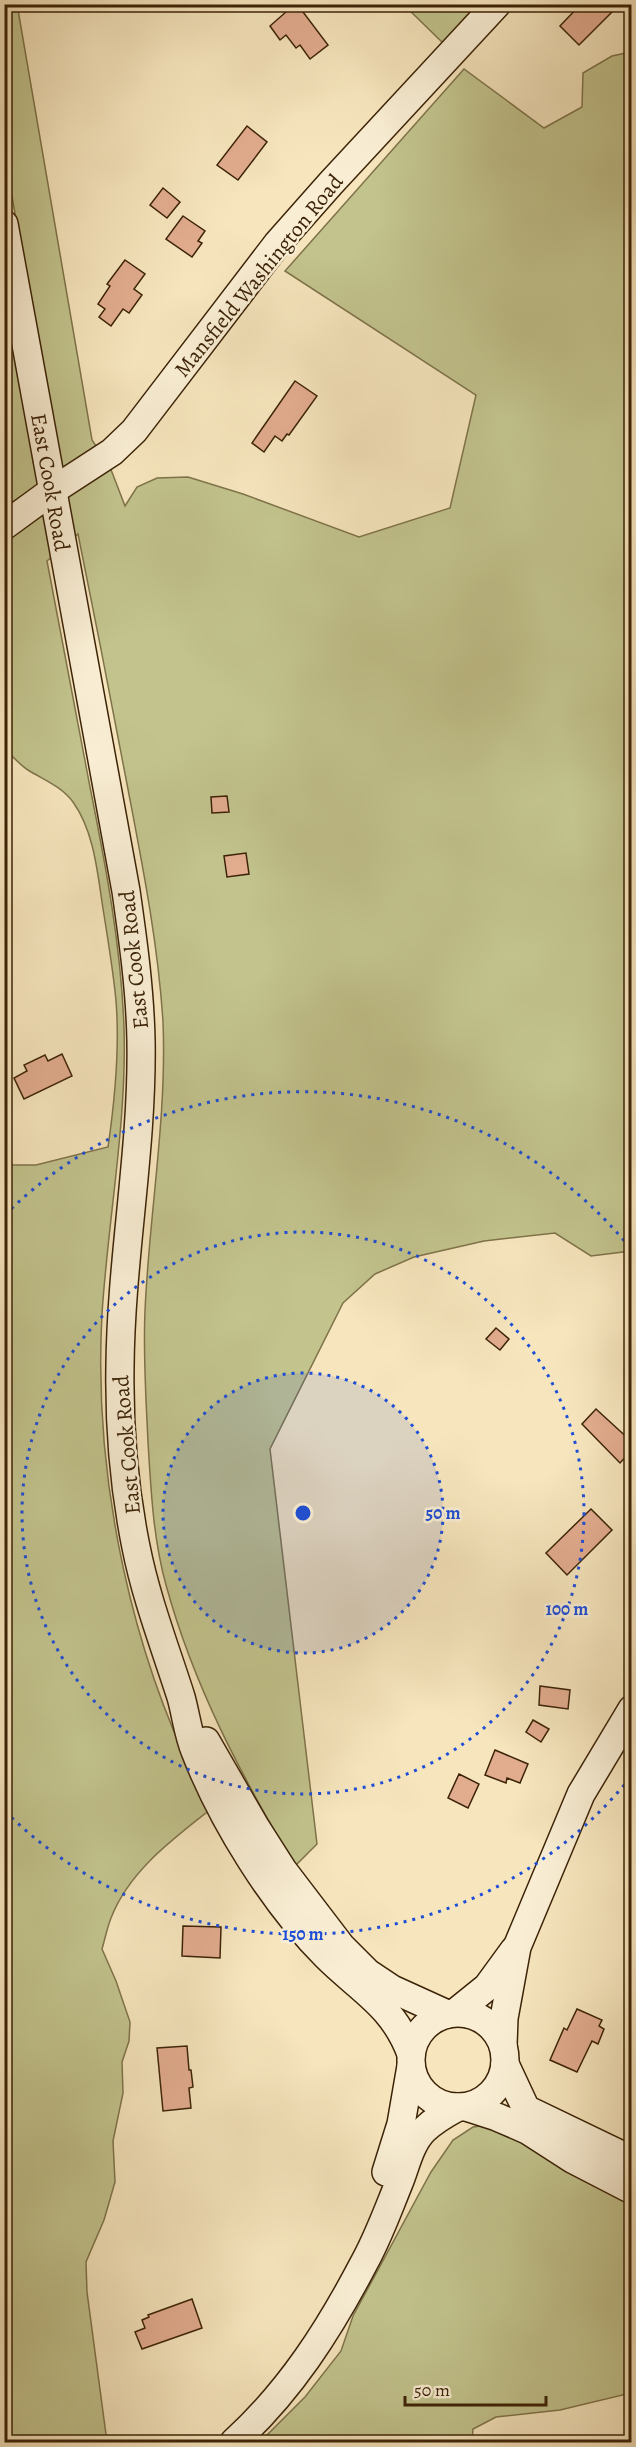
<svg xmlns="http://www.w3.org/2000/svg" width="636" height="2447" viewBox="0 0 636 2447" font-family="Alegreya,serif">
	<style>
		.green { fill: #c2c38d; stroke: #7f734a; stroke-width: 1.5 }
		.building { fill: #e2ac8f; stroke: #3c2307; stroke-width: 1.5 }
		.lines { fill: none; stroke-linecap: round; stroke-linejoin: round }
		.secondary-casing { stroke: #3c2307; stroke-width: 30 }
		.secondary { stroke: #f9eed4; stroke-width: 27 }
		.ring { fill: none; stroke: #1d4ed8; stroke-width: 3; stroke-dasharray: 3 6 }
		.labels { text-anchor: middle; stroke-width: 5; stroke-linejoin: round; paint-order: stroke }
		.street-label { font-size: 22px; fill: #3c2307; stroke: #f9eed4 }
		.centre { fill: #1d4ed8; stroke: #f9eed4; stroke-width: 3 }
		.ring-label { font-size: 18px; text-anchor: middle; font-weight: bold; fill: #1d4ed8; stroke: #f9eed4; stroke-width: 5; stroke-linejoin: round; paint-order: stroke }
	</style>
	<rect width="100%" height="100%" fill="#f6e5bd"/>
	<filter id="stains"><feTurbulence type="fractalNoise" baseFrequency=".00333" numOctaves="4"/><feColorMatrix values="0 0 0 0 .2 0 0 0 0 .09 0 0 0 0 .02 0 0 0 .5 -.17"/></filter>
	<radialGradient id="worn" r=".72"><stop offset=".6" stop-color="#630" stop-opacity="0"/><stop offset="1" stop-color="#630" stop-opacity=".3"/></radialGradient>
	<!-- green -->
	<g class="green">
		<path d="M17,4L92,440L110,467L125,506L137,487L157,478L188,477L243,494L359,537L450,508L476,395L285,271L464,69L544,128L582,107L583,73L612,56L631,52V1251L591,1256L555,1233L484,1241L414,1257L375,1274L343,1303L270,1449L317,1844L295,1866C241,1775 194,1687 166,1585C153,1538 151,1490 148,1442C146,1398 143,1355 145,1311C149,1215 167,1119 163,1022C158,942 142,863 127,784C111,701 95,617 78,534L47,561C61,636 76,712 90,787C106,867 121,946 124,1027C127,1123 108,1219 102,1314C93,1479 132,1664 211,1809C173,1839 129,1871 111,1918C107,1928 105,1939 102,1949L116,1981L130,2022L129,2041L122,2062L123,2093L113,2141L115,2182L104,2220L86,2262L87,2292L107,2442H4L5,1165H36L108,1147C115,1099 120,1050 116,1001C113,968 107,935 102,902C97,868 93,830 73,802C61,786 44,780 28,770C20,765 12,756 5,749L4,292L31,435L33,463L51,417L5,157V5Z"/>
		<polygon points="404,5 485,5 446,46"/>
		<polygon points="488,2125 631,2198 631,2393 560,2410 496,2417 473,2429 472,2442 260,2442 305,2397 341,2351 353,2316 431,2172 453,2140 473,2127"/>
	</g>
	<!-- building -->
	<g class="building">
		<polygon points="295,4 297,4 328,45 310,59 300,45 296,48 286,35 280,40 270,26"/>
		<polygon points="581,4 620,4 579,45 560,26"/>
		<polygon points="247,126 267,142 238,180 217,165"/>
		<polygon points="163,188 180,202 167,218 150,205"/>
		<polygon points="183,216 205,231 198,241 202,243 192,257 166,239"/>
		<polygon points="125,260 145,274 134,289 142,295 129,313 123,309 111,326 99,317 105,309 98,304 110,286 107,284"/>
		<polygon points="295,381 317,396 289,435 287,434 282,441 275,436 264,452 252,443"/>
		<polygon points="227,796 229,812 212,813 211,797"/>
		<polygon points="246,853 249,874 227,877 224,856"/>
		<polygon points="62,1054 72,1076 24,1099 14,1078 27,1071 24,1065 45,1055 48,1061"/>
		<polygon points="496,1328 509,1339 500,1350 486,1339"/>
		<polygon points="596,1409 632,1442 632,1450 620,1463 582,1424"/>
		<polygon points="591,1509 612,1530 567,1575 546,1553"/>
		<polygon points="540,1686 570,1690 568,1709 539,1705"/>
		<polygon points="533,1720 549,1729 541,1742 526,1732"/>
		<polygon points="495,1750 528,1764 520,1783 507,1778 506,1783 485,1775"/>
		<polygon points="459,1774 479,1784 468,1808 448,1798"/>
		<polygon points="183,1926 221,1927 220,1958 182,1956"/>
		<polygon points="577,2009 602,2020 599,2026 604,2029 598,2044 592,2041 577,2072 550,2060 564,2028 567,2030"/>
		<polygon points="187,2046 189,2070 191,2070 193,2087 189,2088 191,2108 163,2111 157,2048"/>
		<polygon points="192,2299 202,2328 142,2349 135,2332 145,2328 142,2320 149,2317 148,2315"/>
	</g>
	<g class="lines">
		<!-- secondary casing -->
		<g class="secondary-casing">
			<g id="secondary">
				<path d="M4,224L126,891C133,940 140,990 141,1040C143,1149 121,1257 120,1366C119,1426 124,1488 136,1547C146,1598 165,1647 181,1697C186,1715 188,1734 195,1751C222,1821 274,1904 326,1956C361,1991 393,2005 411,2054"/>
				<polyline points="4,526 52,491 112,452 134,431 277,244 331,183 497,4"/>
				<polyline points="206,1741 255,1826 283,1870 341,1946 368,1973 392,1989 447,2014"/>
				<polyline points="456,2012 487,1987 514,1950"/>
				<circle cx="458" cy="2060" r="47"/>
				<polyline points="503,2045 504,2018 517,1947 581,1794 632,1709"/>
				<polyline points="505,2064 526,2109 632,2160"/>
				<polyline points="466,2107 497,2117 527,2130 572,2159 632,2190"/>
				<polyline points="386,2172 401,2124 411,2066"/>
				<path d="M234,2442C290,2391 329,2330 364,2263C378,2238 388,2210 399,2183C406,2166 410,2144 424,2130C434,2120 445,2114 458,2107"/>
			</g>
		</g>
		<!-- secondary -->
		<use href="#secondary" class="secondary"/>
	</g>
	<!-- distance rings -->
	<circle cx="303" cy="1513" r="140" fill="#1d4ed8" fill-opacity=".12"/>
	<g class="ring">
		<circle cx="303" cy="1513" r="140"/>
		<circle cx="303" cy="1513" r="281"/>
		<path d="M630 1778A421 421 0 0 1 5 1811M5 1215A421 421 0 0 1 630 1248"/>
	</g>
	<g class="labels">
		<!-- street labels -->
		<g class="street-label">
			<text transform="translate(258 275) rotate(-51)" y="8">Mansfield Washington Road</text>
			<text transform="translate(51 482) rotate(80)" y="8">East Cook Road</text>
			<text transform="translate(133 960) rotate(-96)" y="8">East Cook Road</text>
			<text transform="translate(126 1445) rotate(-95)" y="8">East Cook Road</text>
		</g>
	</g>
	<circle cx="303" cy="1513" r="9" class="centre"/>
	<g class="ring-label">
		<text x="443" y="1519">50 m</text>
		<text x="567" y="1615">100 m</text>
		<text x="303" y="1940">150 m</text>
	</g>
	<!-- margin -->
	<rect width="636" height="2447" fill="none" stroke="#f6e5bd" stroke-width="24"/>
	<rect x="6" y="6" width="624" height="2435" fill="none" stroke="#3c2307" stroke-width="3"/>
	<rect x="12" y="12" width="612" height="2423" fill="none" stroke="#3c2307" stroke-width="1.5"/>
	<!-- scale -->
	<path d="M405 2396v9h141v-9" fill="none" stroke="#3c2307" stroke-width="3"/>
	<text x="414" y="2396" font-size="18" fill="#3c2307" stroke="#f9eed4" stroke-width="4.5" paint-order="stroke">50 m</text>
	<rect width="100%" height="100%" filter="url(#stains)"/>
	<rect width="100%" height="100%" fill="url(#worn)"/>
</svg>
